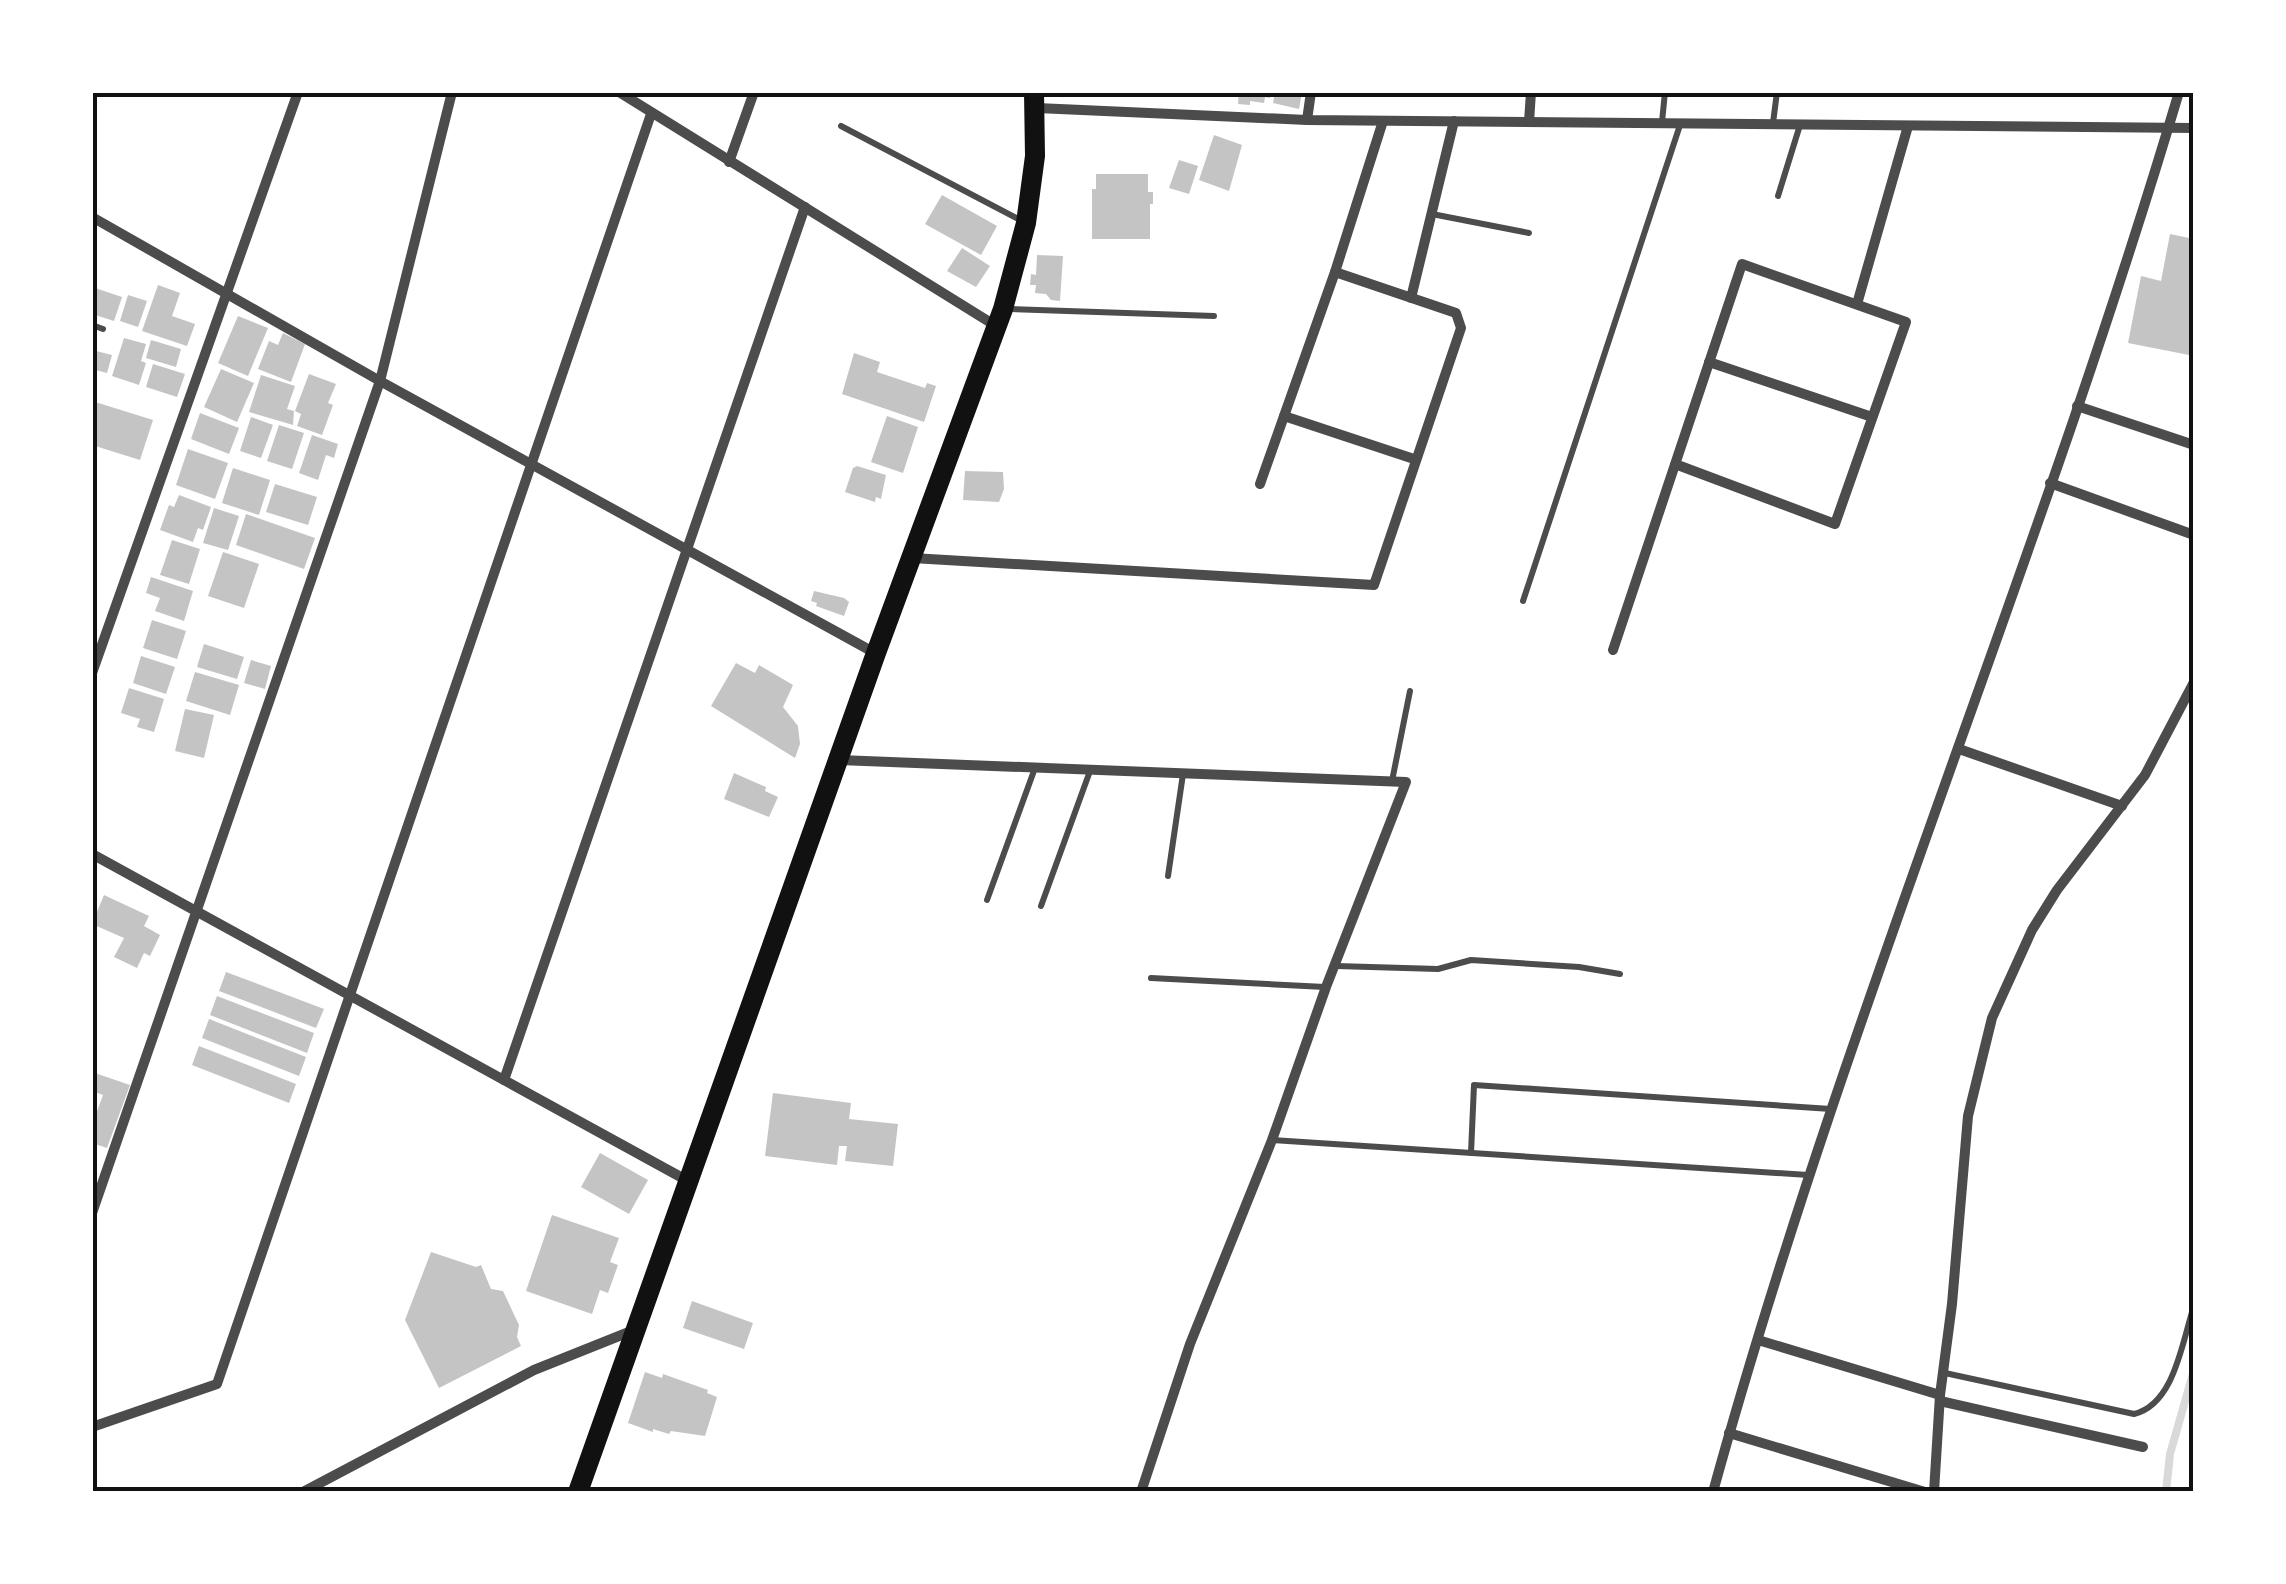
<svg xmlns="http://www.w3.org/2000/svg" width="2286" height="1584" viewBox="0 0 2286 1584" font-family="'Open Sans',sans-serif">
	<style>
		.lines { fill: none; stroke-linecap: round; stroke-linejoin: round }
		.stream { stroke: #d9d9d9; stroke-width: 8 }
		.building { fill: #c4c4c4 }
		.service { stroke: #4c4c4c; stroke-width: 6 }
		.minor { stroke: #4c4c4c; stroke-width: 10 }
		.secondary { stroke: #111; stroke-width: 20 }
		.neatline { fill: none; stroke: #111; stroke-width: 4 }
	</style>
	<rect width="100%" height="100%" fill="#fff"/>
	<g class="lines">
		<!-- stream -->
		<polyline class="stream" points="2166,1492 2170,1454 2194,1370"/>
	</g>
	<!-- building -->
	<g class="building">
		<polygon points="1239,92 1271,92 1270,98 1265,97 1264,103 1250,101 1250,105 1238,104"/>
		<polygon points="1275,92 1302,92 1299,109 1273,103"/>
		<polygon points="1214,135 1242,145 1229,191 1199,180"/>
		<polygon points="1179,160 1198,166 1189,194 1169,188"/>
		<polygon points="1096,174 1148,174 1148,192 1153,192 1153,204 1150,204 1150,239 1092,239 1092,189 1096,189"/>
		<polygon points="942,195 997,226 981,255 925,224"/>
		<polygon points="2170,234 2194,239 2194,330 2189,355 2128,343 2141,276 2161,281"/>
		<polygon points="962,248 990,266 976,287 947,271"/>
		<polygon points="1037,255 1063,256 1060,301 1051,300 1046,294 1035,293 1036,285 1030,285 1031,274 1036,275"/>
		<polygon points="158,285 180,293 172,316 195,324 187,346 142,331"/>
		<polygon points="92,287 122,297 114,321 92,314"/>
		<polygon points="128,295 147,301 138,327 120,321"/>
		<polygon points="238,316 268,328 248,376 218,363"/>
		<polygon points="283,333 305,344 291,382 258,369 269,341 278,345"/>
		<polygon points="124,338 146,344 141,361 146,363 139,385 112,376"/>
		<polygon points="151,340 181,349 176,367 146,358"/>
		<polygon points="92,350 112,355 107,373 92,369"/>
		<polygon points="854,353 880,362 877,372 925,388 927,383 936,386 924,422 842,394"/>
		<polygon points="153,364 185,374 177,397 146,387"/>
		<polygon points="221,369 254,383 237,422 204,407"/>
		<polygon points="309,374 336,384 328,403 333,405 322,435 297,426 301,414 295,411"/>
		<polygon points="261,375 295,386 287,409 294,411 293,425 249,412"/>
		<polygon points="92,401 153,420 140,460 92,445"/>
		<polygon points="200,413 239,428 229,454 191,439"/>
		<polygon points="887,416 918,427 903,473 871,462"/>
		<polygon points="251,417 273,425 261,458 240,451"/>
		<polygon points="279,425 304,433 292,469 267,461"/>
		<polygon points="312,435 338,444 334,458 326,455 318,480 299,473"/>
		<polygon points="188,449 228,463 215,499 176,485"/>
		<polygon points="857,466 886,475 881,499 876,497 875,502 845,492 853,468"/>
		<polygon points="233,468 270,480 259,515 222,503"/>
		<polygon points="965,471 1003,472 1004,489 999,502 963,500"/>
		<polygon points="275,484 317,497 308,525 266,512"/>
		<polygon points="179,495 211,507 203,530 198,528 193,542 160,530 169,505 174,507"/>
		<polygon points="214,508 239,516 228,550 203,543"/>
		<polygon points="246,514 315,538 304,569 236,545"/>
		<polygon points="172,540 200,549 189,584 160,575"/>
		<polygon points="223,552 259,564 244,608 208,596"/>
		<polygon points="151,577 193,591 184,621 155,611 160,598 146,593"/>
		<polygon points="814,591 844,598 849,602 844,616 816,606 817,603 811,601"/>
		<polygon points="152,620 186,631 177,659 143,648"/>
		<polygon points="204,644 244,657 237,679 197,667"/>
		<polygon points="141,656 175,667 166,694 133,683"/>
		<polygon points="251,660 271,666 265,689 244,683"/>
		<polygon points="736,663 755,673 759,665 793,685 783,707 798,726 800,744 795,758 711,706"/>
		<polygon points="195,672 239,685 230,715 186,701"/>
		<polygon points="129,688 164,699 154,732 137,727 140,719 121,713"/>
		<polygon points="185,709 214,715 204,758 175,751"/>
		<polygon points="734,773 766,787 765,791 778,797 769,817 724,799"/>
		<polygon points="104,895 149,916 144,926 160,935 150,956 144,953 137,968 114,957 124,938 92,924"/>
		<polygon points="226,972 324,1009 316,1028 219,991"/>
		<polygon points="217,996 314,1033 307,1053 210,1015"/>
		<polygon points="209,1019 306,1057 299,1076 202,1038"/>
		<polygon points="199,1046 296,1084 289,1103 192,1065"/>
		<polygon points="92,1072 130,1085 107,1148 92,1143 92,1125 103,1095 92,1091"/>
		<polygon points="773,1093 851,1103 849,1119 898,1124 893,1166 845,1161 847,1146 839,1146 837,1165 765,1156"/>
		<polygon points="600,1153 648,1180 629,1214 581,1187"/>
		<polygon points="552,1215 619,1238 610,1262 618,1265 608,1293 600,1290 592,1314 526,1291"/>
		<polygon points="431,1252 476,1267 481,1265 491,1289 503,1291 519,1325 517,1337 521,1346 439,1388 405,1320"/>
		<polygon points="692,1301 753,1323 744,1349 683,1328"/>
		<polygon points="645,1372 662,1378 663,1374 708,1390 707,1393 717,1397 705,1436 671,1431 669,1434 653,1429 653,1432 628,1423"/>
	</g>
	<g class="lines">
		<!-- service -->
		<g class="service">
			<polyline points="1662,122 1665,92"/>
			<polyline points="1773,123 1777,92"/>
			<polyline points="841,126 1020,220"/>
			<polyline points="1778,196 1800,125"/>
			<polyline points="1432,214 1529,233"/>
			<polyline points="1009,309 1214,316"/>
			<polyline points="92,325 103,329"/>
			<polyline points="1523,601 1680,125"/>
			<polyline points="1392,781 1410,691"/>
			<polyline points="1168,876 1183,774"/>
			<polyline points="987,900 1035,768"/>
			<polyline points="1041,906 1090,771"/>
			<polyline points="1336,966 1438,969 1471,960 1579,967 1620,974"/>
			<polyline points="1151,978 1325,987"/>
			<polyline points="1272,1140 1808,1175"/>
			<polyline points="1471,1153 1474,1085 1831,1109"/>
			<path d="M1945,1373L2134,1414C2175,1404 2182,1341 2194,1306"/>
		</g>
		<!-- minor -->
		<g class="minor">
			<polyline points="619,92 996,326"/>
			<polyline points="1037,108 1307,120 2194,128"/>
			<polyline points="1307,120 1311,92"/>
			<polyline points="1529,122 1531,92"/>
			<polyline points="729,162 754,92"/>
			<polyline points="92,217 380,381 875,653"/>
			<polyline points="1335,272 1383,121"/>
			<polyline points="1411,298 1454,121"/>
			<polyline points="1857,304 1908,126"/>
			<polyline points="1709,362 1872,417"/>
			<polyline points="2077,406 2194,445"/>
			<polyline points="1284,416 1414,459"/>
			<polyline points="2050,483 2194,535"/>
			<polyline points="912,558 1374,585 1461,328 1456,313 1335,272 1260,484"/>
			<path d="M1613,650C1656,521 1699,392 1742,264L1906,322L1835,524L1675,464"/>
			<polyline points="92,673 298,92"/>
			<polyline points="1959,749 2122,806"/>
			<polyline points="839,760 1406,782 1326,987 1272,1140 1190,1344 1141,1492"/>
			<polyline points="92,854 688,1181"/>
			<polyline points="504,1080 805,207"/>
			<polyline points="92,1213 380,381 452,92"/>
			<polyline points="1758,1340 1940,1395"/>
			<polyline points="1940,1401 2143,1447"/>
			<polyline points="92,1427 217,1384 651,114"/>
			<polyline points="1729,1433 1925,1492"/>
			<polyline points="303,1492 534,1370 634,1330"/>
			<path d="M1713,1492C1844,1017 2039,564 2179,92"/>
			<polyline points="1934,1492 1940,1395 1952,1304 1968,1116 1992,1018 2032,930 2057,890 2145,775 2194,682"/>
		</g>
		<!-- secondary -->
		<polyline class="secondary" points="578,1492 876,653 1003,309 1026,223 1035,156 1034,92"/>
	</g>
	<!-- border -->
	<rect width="2286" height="1584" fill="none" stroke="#ffffff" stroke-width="190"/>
	<rect x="95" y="95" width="2096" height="1394" class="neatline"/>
</svg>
